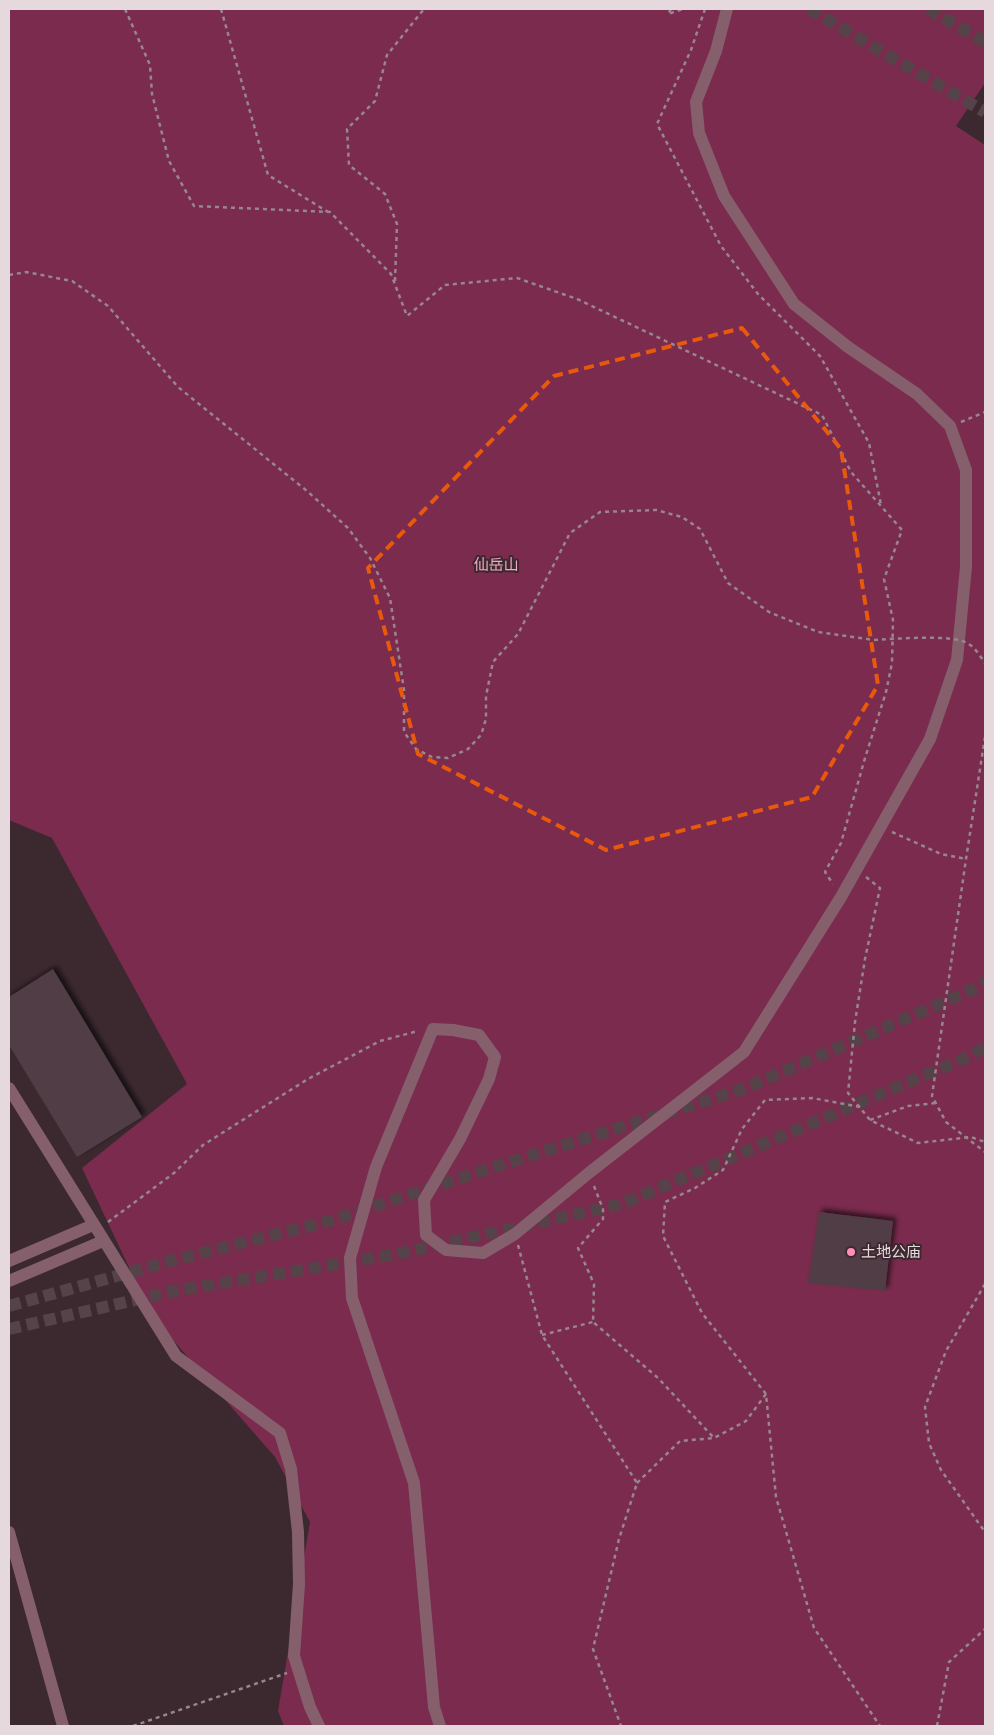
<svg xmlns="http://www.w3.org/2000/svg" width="994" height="1735" viewBox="0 0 994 1735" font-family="'Sofia Sans Condensed','Noto Sans SC',sans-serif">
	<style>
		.green { fill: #7b2b4e }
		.building { fill: #513e44; filter: url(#shadow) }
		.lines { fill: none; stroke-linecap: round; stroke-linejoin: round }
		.major-tunnel { stroke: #554349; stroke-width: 12; stroke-dasharray: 12 6; stroke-linecap: butt }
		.path { stroke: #97878c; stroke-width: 2.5; stroke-dasharray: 4 4; stroke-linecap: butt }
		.minor { stroke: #865f6c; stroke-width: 12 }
		.path-bridge { stroke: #97878c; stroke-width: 2.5; stroke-dasharray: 4 4; stroke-linecap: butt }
		.marked { fill: none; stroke: #e8590c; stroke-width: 4; stroke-dasharray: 10 6; stroke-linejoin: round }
		.poi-dot { fill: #ff8eb9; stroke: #3b292f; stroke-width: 2 }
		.labels { text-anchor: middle; stroke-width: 4; stroke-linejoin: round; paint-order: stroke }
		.park-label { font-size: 15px; fill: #f1a8c2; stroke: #3b292f }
		.poi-label { font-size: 15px; fill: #e6d9dd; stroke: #3b292f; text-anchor: start }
	</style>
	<defs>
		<filter id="shadow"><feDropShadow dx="3.5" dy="-3.5" stdDeviation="2.5" flood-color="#0009"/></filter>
	</defs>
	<rect width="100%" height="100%" fill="#3b292f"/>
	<!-- green -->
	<polygon class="green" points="9,9 985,9 985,83 956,126 985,145 985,1726 284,1726 278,1711 310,1522 275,1457 152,1316 82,1168 187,1084 52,838 9,820"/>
	<!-- building -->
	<g class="building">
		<polygon points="53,969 142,1117 77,1157 9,1045 9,997"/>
		<polygon points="819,1212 893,1221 885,1291 808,1283"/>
	</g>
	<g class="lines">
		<!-- major-tunnel -->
		<g class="major-tunnel">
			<polyline points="809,9 985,112"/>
			<polyline points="928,9 985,42"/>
			<polyline points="9,1306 174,1260 333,1220 485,1170 743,1089 974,989 985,982"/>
			<polyline points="9,1329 174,1291 397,1254 622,1204 963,1059 985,1047"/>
		</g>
		<!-- path -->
		<g class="path">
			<polyline points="125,9 150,65 152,94 169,161 194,206 330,212 391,274 407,316 445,285 517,278 577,299 822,415 851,472 902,530 884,579 893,620 892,663 886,692 865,758 841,843 825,872 833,884"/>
			<polyline points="221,9 268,175 328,212"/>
			<polyline points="671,9 668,14 683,9"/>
			<polyline points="705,9 691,50 657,124 721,246 758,294 820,356 869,443 881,505"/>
			<polyline points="9,275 26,272 72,281 108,306 178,387 307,491 348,528 370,558 390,598 404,690 404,732 416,749 432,757 448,758 468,749 481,735 486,719 486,696 493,662 518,634 570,533 600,512 656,510 682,517 700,529 728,583 769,612 818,632 874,640"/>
			<polyline points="395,281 397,224 385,194 349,165 347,129 375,101 387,55 424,9"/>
			<polyline points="961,422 985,412"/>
			<polyline points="892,832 941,854 966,859"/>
			<polyline points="866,877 880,888 865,959 855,1022 848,1093 870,1120 918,1143 971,1137 985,1142"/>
			<polyline points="860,1107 812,1098 765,1100 742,1129 723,1170 695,1188 665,1202 663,1236 702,1313 766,1394 776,1497 814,1628 880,1726"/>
			<polyline points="870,1120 908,1106 936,1103"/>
			<polyline points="594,1186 603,1209 603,1219 578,1248 594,1284 593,1322 658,1378 714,1438 746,1421 766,1394"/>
			<polyline points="108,1222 174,1173 203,1145 308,1079 380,1041 418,1031"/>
			<polyline points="518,1245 542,1335 637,1483 619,1539 593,1649 621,1726"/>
			<polyline points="985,1284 946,1351 925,1407 929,1443 941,1470 985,1532"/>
			<polyline points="542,1335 593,1322"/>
			<polyline points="637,1483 680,1441 714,1438"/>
			<polyline points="133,1726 287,1673"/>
			<polyline points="937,1726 949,1662 985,1629"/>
		</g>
		<!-- minor -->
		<g class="minor">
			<polyline points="9,1088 176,1356 280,1433 291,1469 298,1532 299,1584 294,1656 310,1707 319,1726"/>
			<polyline points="9,1261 93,1225"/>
			<polyline points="9,1281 103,1241"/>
			<polyline points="9,1532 63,1726"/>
			<polyline points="440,1726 434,1707 414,1483 352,1298 350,1258 376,1167 433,1029 453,1030 479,1035 495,1057 489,1079 460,1139 424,1200 426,1235 446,1250 483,1253 515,1234 590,1172 744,1052 841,897 930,739 957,660 966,567 966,470 950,426 917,394 848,347 794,304 724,196 699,133 696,102 716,51 727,9"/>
		</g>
		<!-- path-bridge -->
		<g class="path-bridge">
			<path d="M874,640C894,639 952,634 967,643C975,647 980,656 985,663"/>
			<polyline points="985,737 966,859 932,1096 946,1122 985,1152"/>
		</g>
	</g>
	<!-- marked area -->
	<path class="marked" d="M742,328L841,449L878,685L812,797L606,850L418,754L368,568L554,376Z"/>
	<!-- markers -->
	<circle class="poi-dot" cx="851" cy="1252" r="5"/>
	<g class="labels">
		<!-- park labels -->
		<g class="park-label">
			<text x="496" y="570">仙岳山</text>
		</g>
		<!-- poi labels -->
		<g class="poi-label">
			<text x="861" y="1257">土地公庙</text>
		</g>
	</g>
	<!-- border -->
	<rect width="994" height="1735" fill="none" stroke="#e6d9dd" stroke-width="20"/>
</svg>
